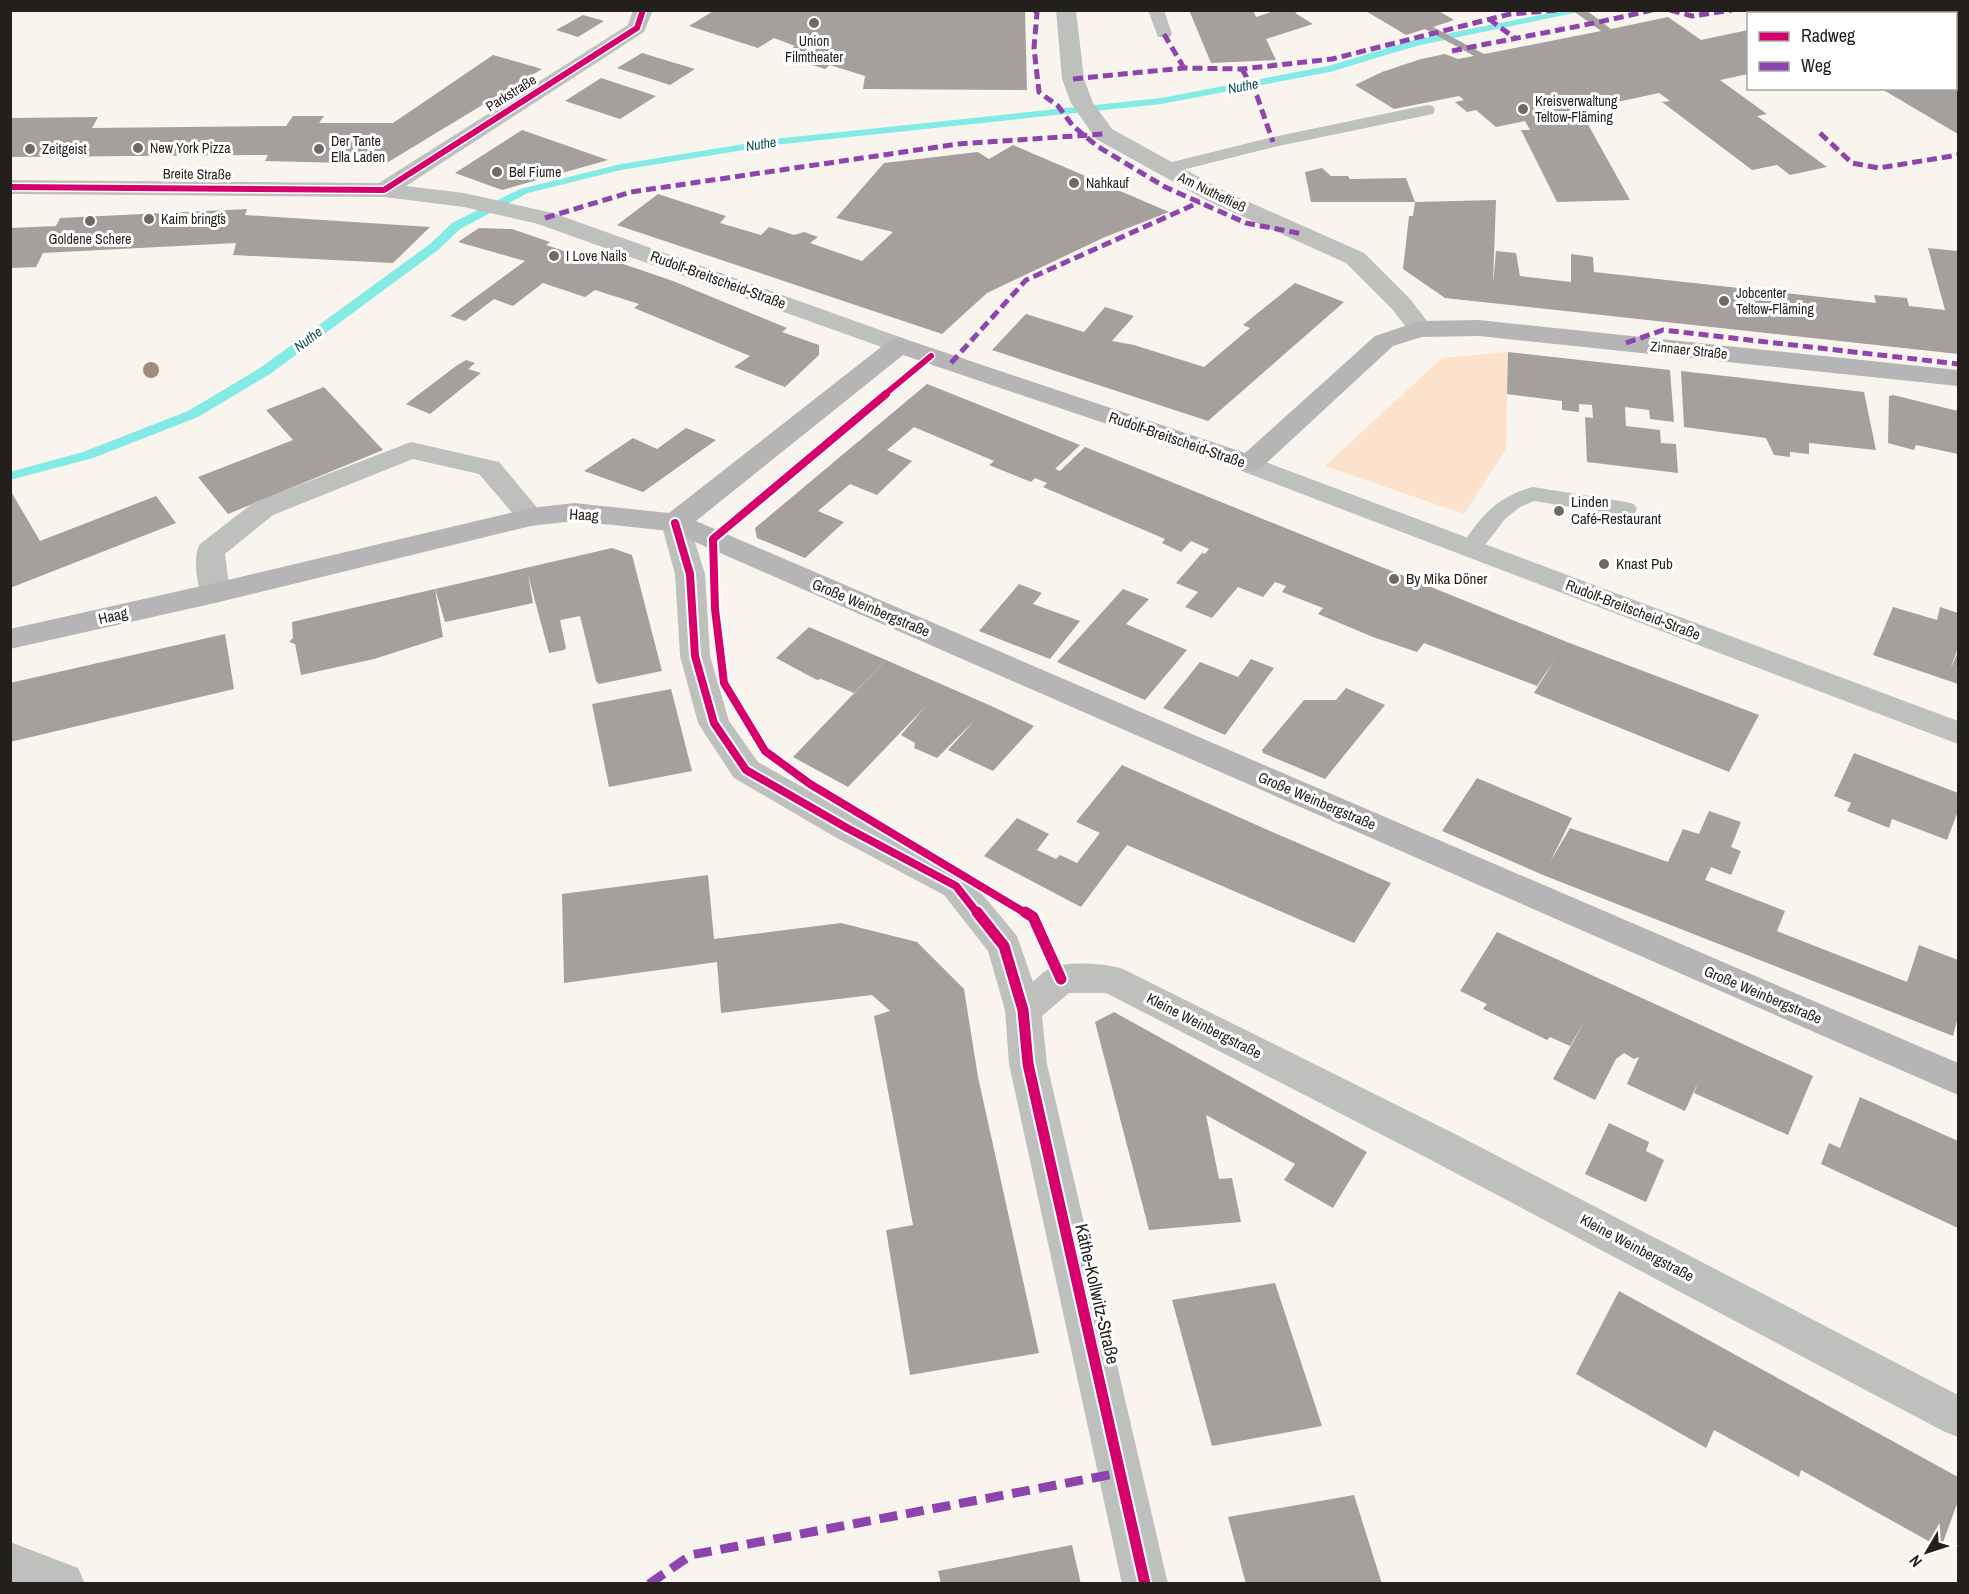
<svg xmlns="http://www.w3.org/2000/svg" width="1969" height="1594" viewBox="0 0 1969 1594" font-family="'Archivo Narrow',sans-serif">
	<style>
		.green { fill: #fce2cb }
		.lines { fill: none; stroke-linecap: round; stroke-linejoin: round }
		.stream { fill: #83eae5; fill-rule: evenodd }
		.building { fill: #a5a09d }
		.lane { fill: #bec0be; fill-rule: evenodd }
		.street { fill: #bec0be; fill-rule: evenodd }
		.secondary { fill: #b4b5b4; fill-rule: evenodd }
		.quiet-far1 { stroke: #8e44ad; stroke-width: 5; stroke-dasharray: 10 5; stroke-linecap: butt }
		.quiet { stroke: #8e44ad; stroke-width: 9; stroke-dasharray: 18 9; stroke-linecap: butt }
		.cycleway-far2-casing { stroke: #fff; stroke-width: 9 }
		.cycleway-far1-casing { stroke: #fff; stroke-width: 12 }
		.cycleway-casing { stroke: #fff; stroke-width: 15 }
		.cycleway-far2 { stroke: #d6006c; stroke-width: 6 }
		.cycleway-far1 { stroke: #d6006c; stroke-width: 8 }
		.cycleway { stroke: #d6006c; stroke-width: 11 }
		.tree { fill: #a18d7a }
		.poi-dot { fill: #6e6a66; stroke: #fff; stroke-width: 2 }
		.labels { text-anchor: middle; stroke-width: 6; stroke-linejoin: round; paint-order: stroke }
		.far-poi-label { font-size: 14px; fill: #231f1c; stroke: #fff; text-anchor: start }
		.far-water-label { font-size: 14px; font-style: italic; fill: #0f504f; stroke: #fff }
		.far-street-label { font-size: 14px; fill: #231f1c; stroke: #fff }
		.street-label { font-size: 15px; fill: #231f1c; stroke: #fff }
		.poi-label { font-size: 15px; fill: #231f1c; stroke: #fff; text-anchor: start }
		.near-street-label { font-size: 18px; fill: #231f1c; stroke: #fff }
	</style>
	<rect width="100%" height="100%" fill="#faf4ee"/>
	<!-- green -->
	<polygon class="green" points="1508,352 1506,449 1464,514 1325,466 1442,358"/>
	<g class="lines">
		<!-- stream -->
		<polygon class="stream" points="1565,10 1588,10 1416,46 1330,72 1161,104 774,145 621,170 528,193 460,229 438,250 270,374 198,417 93,458 10,480 10,472 83,452 188,411 260,368 430,244 452,223 520,189 621,164 774,139 1161,98 1328,66 1414,40"/>
	</g>
	<!-- building -->
	<g class="building">
		<polygon points="715,10 1025,10 1027,90 863,89 865,76 830,65 825,69 783,56 795,46 774,38 758,48 689,26"/>
		<polygon points="1189,10 1253,10 1256,17 1277,10 1302,10 1295,13 1313,24 1266,39 1276,60 1211,63"/>
		<polygon points="1364,10 1437,10 1454,20 1433,27 1484,54 1601,31 1572,10 1586,10 1611,29 1668,17 1701,40 1748,30 1748,74 1720,80 1767,114 1757,116 1827,167 1790,175 1777,165 1752,170 1662,102 1670,101 1659,93 1580,110 1630,200 1557,202 1521,130 1530,130 1525,121 1496,127 1476,110 1467,112 1455,102 1464,100 1459,96 1394,109 1355,85 1382,72 1421,59 1445,54 1458,59 1474,56 1425,29 1406,35"/>
		<polygon points="1821,10 1958,10 1958,29 1956,30 1956,14 1825,14"/>
		<polygon points="583,15 604,21 578,37 556,30"/>
		<polygon points="642,53 695,69 670,85 617,68"/>
		<polygon points="493,55 542,69 385,164 265,161 268,155 10,157 10,118 98,117 92,128 286,126 293,116 324,116 319,123 393,123"/>
		<polygon points="601,78 656,96 620,119 565,101"/>
		<polygon points="1956,87 1958,89 1958,134 1880,88"/>
		<polygon points="522,130 608,160 502,190 455,173"/>
		<polygon points="1013,145 1169,212 1105,237 987,293 942,334 617,225 658,194 726,216 720,223 761,235 769,227 794,235 804,232 818,237 810,243 862,261 893,232 836,218 884,163 978,152 989,159"/>
		<polygon points="1322,168 1331,176 1348,176 1350,179 1406,178 1415,202 1311,202 1305,172"/>
		<polygon points="1496,200 1493,284 1496,251 1516,253 1520,276 1571,282 1571,254 1593,257 1594,272 1876,303 1874,295 1907,298 1909,306 1945,310 1928,248 1958,251 1958,354 1445,298 1403,269 1409,216 1413,216 1415,202"/>
		<polygon points="247,209 245,215 430,227 393,263 233,255 236,243 43,253 36,267 10,268 10,228 56,226 60,218"/>
		<polygon points="479,228 512,229 550,242 546,245 579,256 585,251 673,281 787,328 782,332 819,345 819,355 785,387 734,367 750,356 634,308 639,304 595,290 585,297 543,283 513,306 494,299 465,321 450,316 525,261 458,242"/>
		<polygon points="1295,283 1344,302 1208,421 992,350 1026,314 1084,332 1105,307 1134,316 1112,341 1134,345 1204,367 1250,328 1243,325"/>
		<polygon points="1508,352 1670,370 1674,422 1650,419 1649,410 1625,407 1626,426 1660,430 1661,443 1676,444 1678,473 1587,462 1585,417 1593,418 1592,405 1579,404 1579,412 1562,410 1562,401 1507,394"/>
		<polygon points="466,360 475,363 468,369 481,373 430,414 406,404 456,366"/>
		<polygon points="1681,371 1864,392 1876,450 1809,443 1809,454 1790,452 1790,457 1774,455 1766,438 1684,427"/>
		<polygon points="927,384 1080,445 1055,469 1060,471 1085,447 1567,642 1759,715 1729,772 1534,693 1555,659 1537,686 1424,643 1417,652 1373,637 1318,614 1323,608 1282,592 1286,586 1275,582 1263,597 1238,587 1212,618 1185,607 1198,592 1176,583 1202,553 1205,554 1209,549 1191,541 1181,552 1162,543 1165,539 1043,487 1047,483 1035,478 1031,482 989,465 994,461 914,427 887,450 912,461 877,495 850,484 818,511 844,522 805,558 757,538 755,528"/>
		<polygon points="324,387 383,450 228,514 198,477 293,440 266,410"/>
		<polygon points="1893,395 1958,411 1958,454 1916,445 1914,450 1888,443 1889,396"/>
		<polygon points="686,428 716,440 643,492 584,471 633,438 657,449"/>
		<polygon points="10,490 40,541 156,496 176,523 10,588"/>
		<polygon points="612,548 632,555 662,671 599,684 596,681 580,616 560,620 566,648 564,650 549,653 528,575 533,603 445,622 435,589"/>
		<polygon points="1019,584 1042,593 1033,604 1080,621 1050,659 979,631"/>
		<polygon points="435,589 443,637 374,659 301,675 295,644 289,642 293,638 292,622"/>
		<polygon points="1123,589 1149,599 1126,624 1187,650 1145,700 1057,662"/>
		<polygon points="1893,607 1937,620 1940,607 1958,613 1958,648 1950,670 1958,652 1958,684 1873,655"/>
		<polygon points="809,627 886,660 854,693 821,679 817,680 776,658"/>
		<polygon points="225,634 234,689 10,742 10,683"/>
		<polygon points="1251,659 1274,668 1225,735 1163,708 1200,662 1238,677"/>
		<polygon points="886,660 989,705 1034,726 993,771 948,750 975,720 937,758 914,748 915,743 901,735 925,707 848,787 793,757"/>
		<polygon points="1346,688 1385,705 1325,779 1263,753 1262,750 1304,700 1336,700"/>
		<polygon points="671,689 692,771 609,787 592,704"/>
		<polygon points="1854,753 1958,793 1958,811 1947,840 1892,819 1889,828 1847,811 1851,803 1834,796"/>
		<polygon points="1122,765 1270,831 1391,883 1354,943 1127,845 1081,907 984,856 1017,818 1049,834 1037,850 1056,859 1060,855 1077,863 1100,833 1076,822"/>
		<polygon points="1477,778 1572,818 1550,862 1570,828 1668,862 1683,829 1699,834 1709,811 1741,822 1731,847 1741,851 1731,875 1711,867 1705,880 1785,911 1777,931 1907,982 1919,945 1958,960 1958,1017 1953,1036 1543,875 1442,831"/>
		<polygon points="708,875 714,939 841,923 917,942 964,989 978,1077 1039,1353 910,1375 886,1230 913,1225 874,1016 890,1011 872,995 721,1013 717,962 564,983 562,894"/>
		<polygon points="1497,932 1813,1076 1788,1135 1694,1093 1698,1082 1685,1111 1627,1084 1639,1057 1634,1059 1624,1053 1616,1059 1595,1100 1553,1079 1585,1020 1570,1046 1550,1037 1547,1040 1483,1009 1487,1004 1460,991"/>
		<polygon points="1114,1012 1367,1152 1333,1208 1284,1180 1295,1164 1206,1115 1219,1179 1232,1178 1241,1222 1149,1230 1095,1022"/>
		<polygon points="1860,1097 1958,1141 1958,1228 1821,1164 1829,1143 1840,1148"/>
		<polygon points="1609,1123 1649,1142 1646,1151 1664,1160 1646,1202 1585,1174"/>
		<polygon points="1275,1283 1322,1426 1212,1446 1172,1300"/>
		<polygon points="1619,1291 1958,1477 1958,1501 1941,1548 1801,1470 1799,1477 1714,1430 1706,1448 1576,1374"/>
		<polygon points="1354,1495 1382,1584 1246,1584 1228,1517"/>
		<polygon points="1072,1545 1081,1584 941,1584 938,1571"/>
	</g>
	<g class="lines">
		<!-- lane -->
		<g class="lane">
			<polygon points="1148,10 1164,10 1172,34 1170,37 1158,37"/>
			<polygon points="1427,105 1433,106 1435,110 1433,114 1274,147 1166,174 1160,173 1157,169 1160,165 1273,137"/>
			<path d="M1533,487L1626,502L1634,504L1637,509L1634,514L1626,516L1534,501L1520,507L1505,519L1479,553L1471,555L1463,553L1460,548C1480,517 1496,497 1533,487Z"/>
		</g>
		<!-- street -->
		<g class="street">
			<polygon points="633,10 653,10 644,32 406,186 464,193 553,213 908,340 912,345 908,350 899,353 890,350 538,224 464,207 384,197 10,194 10,180 379,183 628,25"/>
			<polygon points="1056,10 1076,10 1084,79 1093,103 1112,129 1224,191 1364,253 1411,300 1433,329 1429,334 1420,337 1411,334 1393,310 1346,263 1208,201 1096,139 1071,103 1062,79"/>
			<path d="M411,442L499,462L545,517L541,523L531,526L521,523L479,474L413,459L273,515L225,554L230,593L226,600L215,603L204,600C197,588 192,557 200,544L253,503Z"/>
			<polygon points="1249,456 1958,721 1958,744 1239,470 1235,464 1239,458"/>
			<path d="M675,514L685,517L689,523L705,574L710,656L729,721L758,762L859,819L968,877L1017,936L1033,982C1037,978 1042,973 1047,970C1063,960 1106,963 1123,969L1457,1135L1958,1395V1437L1943,1431L1429,1159L1106,993H1069L1042,1016L1047,1064L1168,1584H1122L1009,1064L1005,1010L988,951L944,895L835,837L734,778L703,731L698,723L680,656L675,574L661,523L665,517Z"/>
			<polygon points="10,1542 78,1568 85,1584 10,1584"/>
		</g>
		<!-- secondary -->
		<polygon class="secondary" points="1479,320 1958,370 1958,386 1479,336 1422,337 1393,346 1259,470 1249,472 903,355 696,521 1958,1063 1958,1095 670,531 574,521 531,526 215,603 10,649 10,629 215,583 531,508 574,503 669,513 890,340 899,337 1245,453 1375,336 1420,321"/>
		<!-- quiet-far1 -->
		<g class="quiet-far1">
			<polyline points="1035,10 1037,13 1034,48 1039,92 1058,106 1073,126 1097,146 1165,187 1246,223 1303,234"/>
			<polyline points="1670,10 1692,16 1732,10"/>
			<polyline points="1489,19 1516,39"/>
			<polyline points="1164,34 1184,68"/>
			<path d="M1452,51C1519,37 1586,26 1652,10"/>
			<polyline points="1242,69 1257,96 1273,142"/>
			<polyline points="1073,79 1184,68 1242,69 1332,59 1510,14 1559,10"/>
			<polyline points="1820,133 1852,163 1879,168 1958,155"/>
			<polyline points="545,218 631,192 958,144 1104,134"/>
			<polyline points="1626,343 1663,330 1958,364"/>
			<polyline points="951,363 1026,280 1200,202"/>
		</g>
		<!-- quiet -->
		<polyline class="quiet" points="649,1584 691,1555 1119,1473"/>
		<!-- cycleway-far2 casing -->
		<g class="cycleway-far2-casing">
			<g id="cycleway-far2">
				<polyline points="10,187 384,190 637,28 643,10"/>
				<polyline points="884,395 931,356"/>
			</g>
		</g>
		<!-- cycleway-far1 casing -->
		<g class="cycleway-far1-casing">
			<g id="cycleway-far1">
				<polyline points="886,394 713,539 715,609 724,683 765,751 810,784 1027,914"/>
				<polyline points="675,523 690,574 695,656 714,723 746,770 847,828 956,886 978,914"/>
			</g>
		</g>
		<!-- cycleway casing -->
		<g class="cycleway-casing">
			<g id="cycleway">
				<polyline points="977,912 1004,946 1023,1010 1028,1064 1145,1584"/>
				<polyline points="1025,912 1033,917 1061,979"/>
			</g>
		</g>
		<!-- cycleway-far2 -->
		<use href="#cycleway-far2" class="cycleway-far2"/>
		<!-- cycleway-far1 -->
		<use href="#cycleway-far1" class="cycleway-far1"/>
		<!-- cycleway -->
		<use href="#cycleway" class="cycleway"/>
	</g>
	<!-- trees -->
	<circle class="tree" cx="151" cy="370" r="8"/>
	<!-- markers -->
	<g class="poi-dot">
		<circle cx="814" cy="23" r="6"/>
		<circle cx="1523" cy="109" r="6"/>
		<circle cx="138" cy="148" r="6"/>
		<circle cx="30" cy="149" r="6"/>
		<circle cx="319" cy="149" r="6"/>
		<circle cx="497" cy="172" r="6"/>
		<circle cx="1074" cy="183" r="6"/>
		<circle cx="149" cy="219" r="6"/>
		<circle cx="90" cy="221" r="6"/>
		<circle cx="554" cy="256" r="6"/>
		<circle cx="1724" cy="301" r="6"/>
		<circle cx="1559" cy="511" r="6"/>
		<circle cx="1604" cy="564" r="6"/>
		<circle cx="1394" cy="579" r="6"/>
	</g>
	<g class="labels">
		<!-- far-poi labels -->
		<g class="far-poi-label">
			<text x="814" y="46" text-anchor="middle">Union<tspan x="814" dy="16">Filmtheater</tspan></text>
			<text x="1535" y="106">Kreisverwaltung<tspan x="1535" dy="16">Teltow-Fläming</tspan></text>
			<text x="331" y="146">Der Tante<tspan x="331" dy="16">Ella Laden</tspan></text>
			<text x="150" y="153">New York Pizza</text>
			<text x="42" y="154">Zeitgeist</text>
			<text x="509" y="177">Bel Fiume</text>
			<text x="1086" y="188">Nahkauf</text>
			<text x="161" y="224">Kaim bringt´s</text>
			<text x="90" y="244" text-anchor="middle">Goldene Schere</text>
			<text x="566" y="261">I Love Nails</text>
			<text x="1736" y="298">Jobcenter<tspan x="1736" dy="16">Teltow-Fläming</tspan></text>
		</g>
		<!-- far-water labels -->
		<g class="far-water-label">
			<text transform="translate(1243 86) rotate(-11)" y="5">Nuthe</text>
			<text transform="translate(761 144) rotate(-9)" y="5">Nuthe</text>
			<text transform="translate(308 339) rotate(-37)" y="5">Nuthe</text>
		</g>
		<!-- far-street labels -->
		<g class="far-street-label">
			<text transform="translate(511 93) rotate(-32)" y="5">Parkstraße</text>
			<text transform="translate(197 174) rotate(1)" y="5">Breite Straße</text>
			<text transform="translate(1212 192) rotate(26)" y="5">Am Nuthefließ</text>
			<text transform="translate(1689 350) rotate(6)" y="5">Zinnaer Straße</text>
		</g>
		<!-- street labels -->
		<g class="street-label">
			<text transform="translate(718 280) rotate(20)" y="5">Rudolf-Breitscheid-Straße</text>
			<text transform="translate(1177 440) rotate(19)" y="5">Rudolf-Breitscheid-Straße</text>
			<text transform="translate(584 515) rotate(3)" y="5">Haag</text>
			<text transform="translate(871 608) rotate(23)" y="5">Große Weinbergstraße</text>
			<text transform="translate(1633 610) rotate(21)" y="5">Rudolf-Breitscheid-Straße</text>
			<text transform="translate(113 616) rotate(-13)" y="5">Haag</text>
			<text transform="translate(1317 801) rotate(23)" y="5">Große Weinbergstraße</text>
			<text transform="translate(1763 995) rotate(23)" y="5">Große Weinbergstraße</text>
			<text transform="translate(1204 1026) rotate(27)" y="5">Kleine Weinbergstraße</text>
			<text transform="translate(1637 1248) rotate(28)" y="5">Kleine Weinbergstraße</text>
		</g>
		<!-- poi labels -->
		<g class="poi-label">
			<text x="1571" y="507">Linden<tspan x="1571" dy="17">Café-Restaurant</tspan></text>
			<text x="1616" y="569">Knast Pub</text>
			<text x="1406" y="584">By Mika Döner</text>
		</g>
		<!-- near-street labels -->
		<g class="near-street-label">
			<text transform="translate(1097 1294) rotate(77)" y="6">Käthe-Kollwitz-Straße</text>
		</g>
	</g>
	<!-- border -->
	<rect width="1969" height="1594" fill="none" stroke="#231f1c" stroke-width="24"/>
	<!-- legend -->
	<rect x="1747" y="12" width="210" height="78" fill="#ffffff" stroke="#a7a5a4" stroke-width="1.5"/>
	<rect x="1759" y="32" width="30" height="9" fill="#d6006c" stroke="#a7a5a4" stroke-width="1.5"/>
	<text x="1801" y="42" font-size="18" fill="#231f1c">Radweg</text>
	<rect x="1759" y="62" width="30" height="9" fill="#8e44ad" stroke="#a7a5a4" stroke-width="1.5"/>
	<text x="1801" y="72" font-size="18" fill="#231f1c">Weg</text>
	<!-- north arrow -->
	<g transform="translate(1927 1552) rotate(231)" stroke="#ffffff" stroke-width="4.5" paint-order="stroke">
	<path d="M0-4.5L10 22L0 15L-10 22Z" fill="#231f1c"/>
	<text y="-9" font-size="16" font-weight="bold" text-anchor="middle" fill="#231f1c">N</text>
	</g>
</svg>
